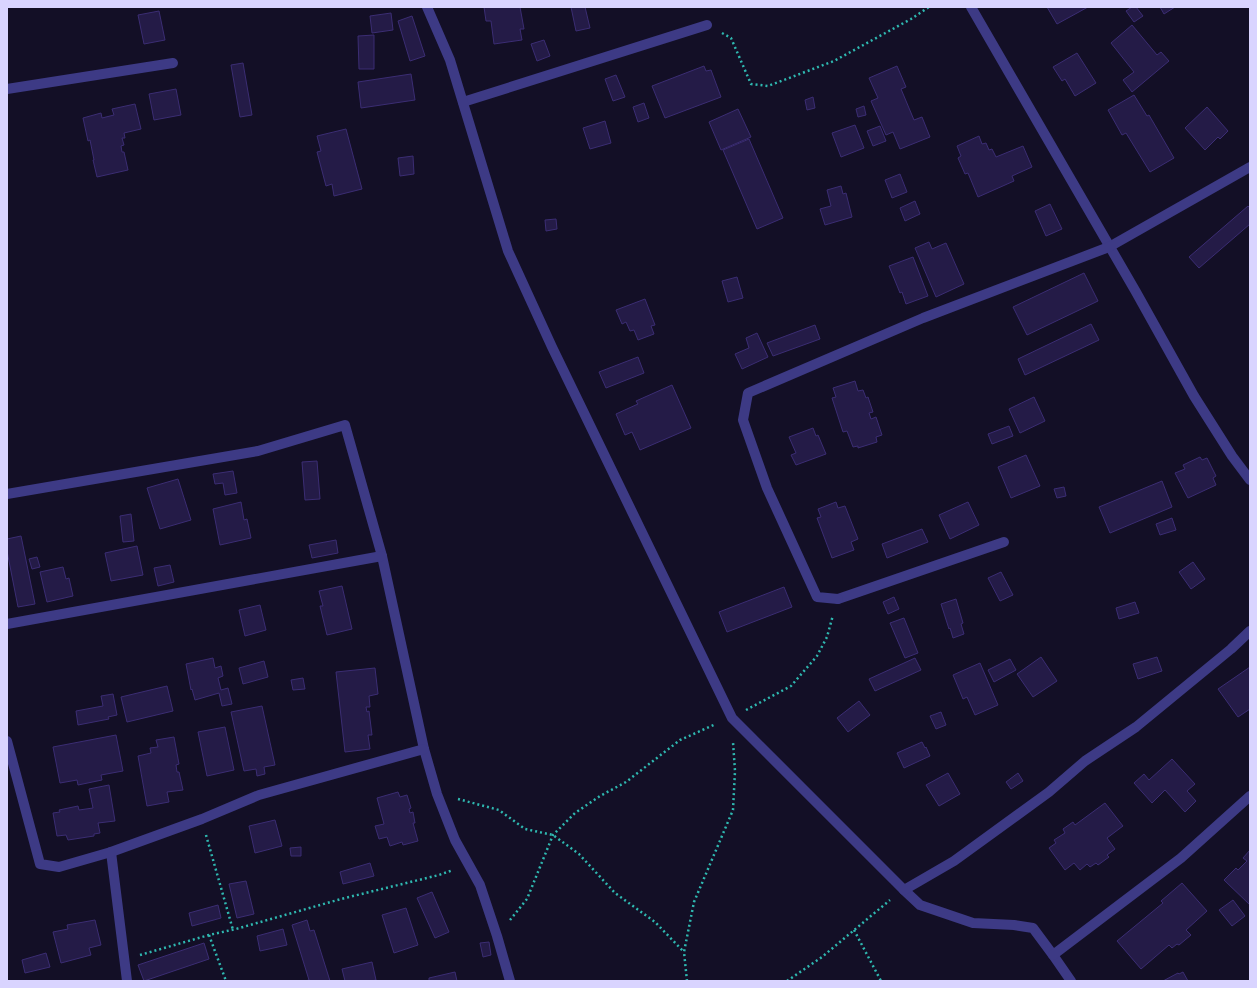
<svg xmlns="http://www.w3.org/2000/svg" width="1257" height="988" viewBox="0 0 1257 988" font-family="'Noto Sans',sans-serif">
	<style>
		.building { fill: #241b47; stroke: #3b2d73 }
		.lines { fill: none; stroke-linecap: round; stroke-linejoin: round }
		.path { stroke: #2fb8b0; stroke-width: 2.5; stroke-dasharray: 2 3; stroke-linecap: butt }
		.service { stroke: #3d3a85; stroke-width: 10 }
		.minor { stroke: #3d3a85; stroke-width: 10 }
	</style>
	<rect width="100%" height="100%" fill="#130f26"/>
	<!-- building -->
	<g class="building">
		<polygon points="484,7 520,7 524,29 520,29 522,40 494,44 491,21 486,21"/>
		<polygon points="571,7 585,7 590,28 576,31"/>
		<polygon points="1047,7 1088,7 1057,24"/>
		<polygon points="1132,7 1136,7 1143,16 1134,22 1126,11"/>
		<polygon points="1160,7 1175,7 1164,14"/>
		<polygon points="159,11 165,40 144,44 138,15"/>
		<polygon points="391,13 393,30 372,33 370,16"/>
		<polygon points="412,16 425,56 410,61 398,21"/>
		<polygon points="1132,25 1157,55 1161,52 1169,61 1132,92 1123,80 1134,72 1111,43"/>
		<polygon points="374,35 374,69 359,69 358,36"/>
		<polygon points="544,40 550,56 537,61 531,44"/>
		<polygon points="1077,53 1096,83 1075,96 1065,79 1062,81 1053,67"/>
		<polygon points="243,63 252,115 240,117 231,65"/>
		<polygon points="704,66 706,71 711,70 721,97 665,118 652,86"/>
		<polygon points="897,66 906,87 901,89 914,120 922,117 930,137 900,149 893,132 886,135 871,101 878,98 869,78"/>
		<polygon points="411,74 415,100 361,108 358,82"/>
		<polygon points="616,75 625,97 613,101 605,79"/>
		<polygon points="176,89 181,115 154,120 149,94"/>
		<polygon points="1134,95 1147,116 1149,115 1174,158 1150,172 1126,133 1122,135 1108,110"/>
		<polygon points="813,97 815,108 807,110 805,100"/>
		<polygon points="644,103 649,118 638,122 633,107"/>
		<polygon points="135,104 141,129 124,133 125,138 122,138 124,145 121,146 122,152 124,152 128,170 97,177 93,160 94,160 90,140 88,141 83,118 101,113 102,118 114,115 112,109"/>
		<polygon points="864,106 866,115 858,117 856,109"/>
		<polygon points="1207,107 1228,131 1220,139 1218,137 1205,150 1185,128"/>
		<polygon points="738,109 751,137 721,150 709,122"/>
		<polygon points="605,121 611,143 590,149 583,128"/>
		<polygon points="855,125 864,148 841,157 832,133"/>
		<polygon points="880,126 886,141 873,146 867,131"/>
		<polygon points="346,129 362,189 334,196 332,184 326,186 317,152 321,151 317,136"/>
		<polygon points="979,136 982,144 986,143 989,150 992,149 996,157 1023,146 1032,167 1012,176 1014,181 978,197 968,173 965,174 958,158 961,156 957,146"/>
		<polygon points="749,139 783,218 757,229 723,150"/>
		<polygon points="413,156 414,174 400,176 398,158"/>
		<polygon points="900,174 907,192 892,198 885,180"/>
		<polygon points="841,186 843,194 846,193 852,217 825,225 820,209 831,206 827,190"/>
		<polygon points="915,201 920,214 905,221 900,208"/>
		<polygon points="1050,204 1062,229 1046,236 1035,211"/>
		<polygon points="1248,206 1250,208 1250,224 1199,268 1189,257"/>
		<polygon points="556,219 557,229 546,231 545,220"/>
		<polygon points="929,242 932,249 946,243 964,284 936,297 915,248"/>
		<polygon points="913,257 928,296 906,304 902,292 900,293 889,266"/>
		<polygon points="1084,273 1098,301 1027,335 1013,307"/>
		<polygon points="737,277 743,298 728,302 722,281"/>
		<polygon points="645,299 655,325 651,326 654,334 638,340 634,330 630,331 626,322 622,324 616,310"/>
		<polygon points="1091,324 1099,340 1025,375 1018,359"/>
		<polygon points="815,325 820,339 773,356 767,343"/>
		<polygon points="757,333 768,357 742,369 735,354 749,348 746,338"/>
		<polygon points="638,357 644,373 606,388 599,372"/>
		<polygon points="855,381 858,391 863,390 866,398 868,397 873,412 869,413 871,419 876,417 882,435 876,437 877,442 858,448 858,446 853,447 847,431 843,432 832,398 836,397 833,388"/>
		<polygon points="672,385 691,428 640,450 632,432 625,435 616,414 638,404 636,401"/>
		<polygon points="1034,397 1045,421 1020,433 1009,409"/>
		<polygon points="1009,426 1013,436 992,444 988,434"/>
		<polygon points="813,428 816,436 818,435 826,454 796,465 791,455 796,453 789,437"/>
		<polygon points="1026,455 1040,486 1011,498 998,467"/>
		<polygon points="1200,457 1202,460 1207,458 1216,476 1213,478 1216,485 1188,498 1175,473 1185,469 1183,465"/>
		<polygon points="317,461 320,499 305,500 302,462"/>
		<polygon points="233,471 237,493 225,495 223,483 215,484 213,474"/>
		<polygon points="178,479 191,520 160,529 147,488"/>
		<polygon points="1162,481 1172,507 1110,533 1099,507"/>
		<polygon points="1064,487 1066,496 1057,498 1054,489"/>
		<polygon points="241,502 244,520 247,519 251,538 220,545 213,509"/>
		<polygon points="836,502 838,508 845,506 858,539 851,542 854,550 832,558 817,518 821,517 818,509"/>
		<polygon points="968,502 979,525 950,539 939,515"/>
		<polygon points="131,514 134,541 123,542 120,516"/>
		<polygon points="1172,518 1176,530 1160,535 1156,524"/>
		<polygon points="922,529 928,542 887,558 882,544"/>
		<polygon points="21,536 35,604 18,607 7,551 7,539"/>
		<polygon points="336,540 338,553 312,558 309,545"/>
		<polygon points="137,546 143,575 111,581 105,553"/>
		<polygon points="37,557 40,567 32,569 29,559"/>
		<polygon points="1193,562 1205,579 1191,589 1179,572"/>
		<polygon points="170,565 174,582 158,586 154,568"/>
		<polygon points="63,567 66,579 69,578 73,596 47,602 40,572"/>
		<polygon points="1001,572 1013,595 1000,601 988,578"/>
		<polygon points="342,586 352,629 327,635 320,606 323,606 319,591"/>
		<polygon points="784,587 792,607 727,632 719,612"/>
		<polygon points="894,597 899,609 888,614 883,602"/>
		<polygon points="956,599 963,623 961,624 964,634 953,638 950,628 949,629 941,604"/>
		<polygon points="1135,602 1139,613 1119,619 1116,608"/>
		<polygon points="260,605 266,630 245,636 239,610"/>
		<polygon points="904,618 918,653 905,658 890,623"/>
		<polygon points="1041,657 1057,681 1033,697 1017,674"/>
		<polygon points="1157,657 1162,671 1138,679 1133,664"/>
		<polygon points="213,658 215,668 221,666 223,676 218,678 221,690 228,688 232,704 222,706 219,693 195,700 192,689 191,690 186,664"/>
		<polygon points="915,658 921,670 875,691 869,679"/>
		<polygon points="1010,659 1016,670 994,682 988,670"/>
		<polygon points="264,661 268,677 243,684 239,668"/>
		<polygon points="980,663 998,705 975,715 967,697 963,699 953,675"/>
		<polygon points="1250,667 1250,709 1238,717 1218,689"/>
		<polygon points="375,668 378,694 369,696 370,707 366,707 367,712 369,711 372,735 368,735 370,749 345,752 336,672"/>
		<polygon points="303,678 305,689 293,690 291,680"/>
		<polygon points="167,686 173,711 127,722 121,697"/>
		<polygon points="113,694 117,715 108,717 109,719 78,725 76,711 103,706 101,696"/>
		<polygon points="859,701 870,715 848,732 837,718"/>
		<polygon points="262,706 275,765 264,767 265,774 257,776 256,769 244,771 231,712"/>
		<polygon points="941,712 946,725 936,729 930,716"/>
		<polygon points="225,727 234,770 207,776 198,732"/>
		<polygon points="116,735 123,771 101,775 102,780 78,785 77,780 60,783 53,747"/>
		<polygon points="174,737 179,764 176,765 177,772 179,772 183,790 167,792 169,802 147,806 138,756 151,753 150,748 158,747 156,740"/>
		<polygon points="922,742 925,748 926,747 930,756 904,768 897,753"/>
		<polygon points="1172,759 1195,784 1187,791 1196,801 1185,812 1165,790 1152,803 1134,783 1144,774 1149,780"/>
		<polygon points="948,773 960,794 939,806 926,785"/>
		<polygon points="1018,773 1023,781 1011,789 1006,782"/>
		<polygon points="109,785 115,821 98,823 100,833 94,834 94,836 68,840 66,835 57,836 53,813 60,812 59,810 78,806 79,810 93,808 89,789"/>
		<polygon points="398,792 400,797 407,795 411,808 409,809 410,813 413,812 415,823 413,823 418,841 403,845 402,842 390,846 387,837 379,839 375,826 384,824 377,798"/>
		<polygon points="1105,803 1123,826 1107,838 1115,849 1107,855 1109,857 1098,865 1096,863 1090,867 1087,864 1080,870 1074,863 1065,870 1049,848 1056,843 1054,840 1065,833 1063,829 1073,822 1075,825"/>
		<polygon points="275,820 282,846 255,853 249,826"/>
		<polygon points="301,847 301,856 291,856 290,848"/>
		<polygon points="1250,850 1250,905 1224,880 1236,868 1238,870 1247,861 1243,858"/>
		<polygon points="370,863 374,876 343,884 340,872"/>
		<polygon points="246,881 254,914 237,918 229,884"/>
		<polygon points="1182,883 1207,911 1186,930 1191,935 1179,945 1177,944 1172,948 1169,945 1141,969 1117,941 1163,903 1161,901"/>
		<polygon points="432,892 449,932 435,938 417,898"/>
		<polygon points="1233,900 1245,916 1232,926 1219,910"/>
		<polygon points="218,905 221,918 192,926 189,913"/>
		<polygon points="406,908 418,945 394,953 382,915"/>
		<polygon points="95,920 101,945 89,948 91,955 61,963 53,932 68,929 67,925"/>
		<polygon points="307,920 310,931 314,930 330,981 305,981 309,980 292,925"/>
		<polygon points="283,929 287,945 260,951 257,936"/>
		<polygon points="489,942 491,955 483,957 480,943"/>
		<polygon points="204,943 209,959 144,981 138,965"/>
		<polygon points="46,953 50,967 25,973 22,960"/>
		<polygon points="372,962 376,980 371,981 345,981 342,969"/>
		<polygon points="455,972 457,981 429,981 429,978"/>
		<polygon points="1183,972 1188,981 1163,981 1178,973 1179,974"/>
	</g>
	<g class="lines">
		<!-- path -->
		<g class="path">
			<polyline points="722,33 731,38 751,84 768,86 834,61 911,19 929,7"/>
			<polyline points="746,710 791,686 817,656 827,637 833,615"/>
			<polyline points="458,799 499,810 525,829 553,835 579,854 615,893 655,922 684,952"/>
			<polyline points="206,835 233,930"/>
			<polyline points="510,920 527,899 553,835 575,813 600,796 626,782 680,740 716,724"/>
			<polyline points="854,930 881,981"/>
			<polyline points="209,935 226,981"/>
			<polyline points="140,955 209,935 236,929 341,899 439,875 453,870"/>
			<polyline points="687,981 684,952 694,902 733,810 735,771 733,742"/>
			<polyline points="787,981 822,957 890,900"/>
		</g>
		<!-- service -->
		<g class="service">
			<polyline points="7,89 173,63"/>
			<polyline points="463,102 707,25"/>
			<polyline points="7,494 258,451 345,425 382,556 424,749 437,794 455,840 480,885 497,936 510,981"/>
			<polyline points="838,599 1004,542"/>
			<polyline points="111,852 127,981"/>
			<polyline points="904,890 920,905 973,923 1014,925 1033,928 1053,955 1071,981"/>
			<polyline points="1053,955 1181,858 1250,796"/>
		</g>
		<!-- minor -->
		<g class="minor">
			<polyline points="427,7 450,60 508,251 552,347 732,718 904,890 954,861 1049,792 1085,761 1136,727 1231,649 1250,631"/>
			<polyline points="971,7 1136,292 1194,396 1232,456 1250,480"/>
			<polyline points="838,599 817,597 767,488 743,420 748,393 923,318 1109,247 1250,167"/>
			<polyline points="7,624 382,556"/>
			<polyline points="7,741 40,864 59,867 111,852 202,819 259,795 424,749"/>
		</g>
	</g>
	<!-- border -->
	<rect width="1257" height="988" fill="none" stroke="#d9d4ff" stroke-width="16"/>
</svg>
